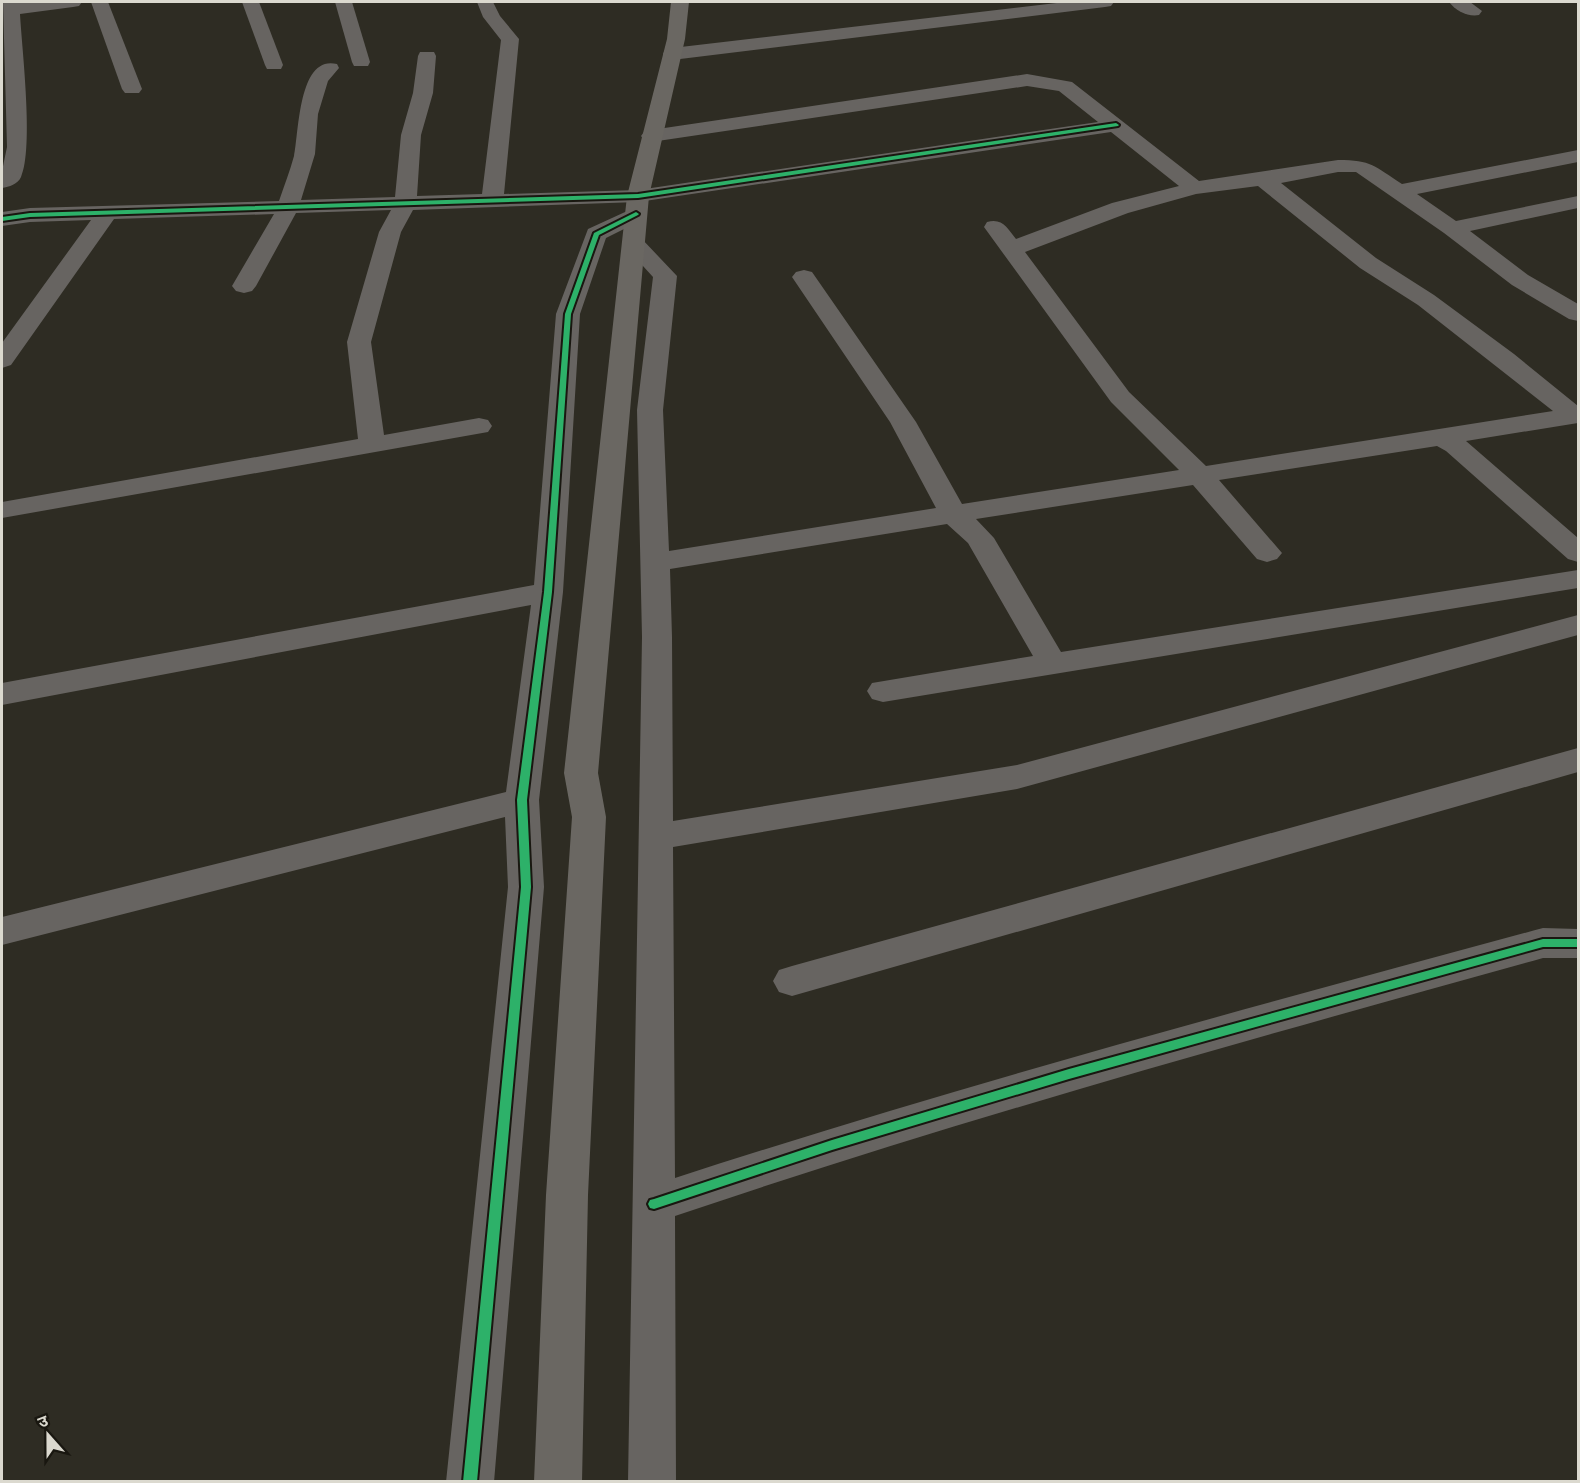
<svg xmlns="http://www.w3.org/2000/svg" width="1580" height="1483" viewBox="0 0 1580 1483" font-family="'Asap Condensed','Noto Sans Devanagari',sans-serif">
	<style>
		.lines { fill: none; stroke-linecap: round; stroke-linejoin: round }
		.minor { fill: #676461; fill-rule: evenodd }
		.secondary { fill: #6a6762; fill-rule: evenodd }
		.cycleway-casing { stroke: #191710; stroke-width: 4 }
		.cycleway { fill: #2db169; fill-rule: evenodd }
	</style>
	<rect width="100%" height="100%" fill="#2e2c23"/>
	<g class="lines">
		<!-- minor -->
		<g class="minor">
			<path d="M3,2H19L20,3L82,2L79,6L73,7L20,14C22,50 34,148 21,177C18,184 9,187 2,188V171L7,147Z"/>
			<polygon points="91,2 108,2 142,89 139,93 125,93 122,89"/>
			<polygon points="242,2 259,2 283,65 281,69 267,69 265,65"/>
			<polygon points="335,2 352,2 370,62 368,66 354,66 352,62"/>
			<path d="M477,2H493L500,16L519,39L504,194L638,190L1098,122L1059,91L1027,86L651,142L644,140L641,136L644,132L651,130L1027,74L1072,82L1199,181L1338,160C1372,160 1374,166 1402,184L1578,150V162L1417,194L1456,221L1578,196V208L1470,231L1528,275L1578,304V321L1569,319L1512,285L1444,233L1356,172H1338L1281,183L1376,258L1434,295L1514,354L1578,406V423L1466,441L1578,538V562L1568,559L1446,451L1437,446L1219,480L1282,553L1277,559L1267,562L1257,559L1193,485L976,519L994,538L1061,652L1578,570V588L883,702L872,699L867,691L872,683L1033,656L968,543L947,524L670,569L672,637L673,821L1017,765L1578,615V635L1017,789L673,847L675,1178C961,1085 1252,1007 1543,928L1578,929V958H1543C1252,1039 961,1119 675,1216L676,1482H628L642,637L637,410L653,277L622,243L625,238L633,236L641,238L677,276L663,410L669,551L936,508L890,422L792,277L796,272L804,270L812,272L916,422L962,504L1179,470L1111,402L984,227L987,222C1003,218 1007,228 1016,239L1112,203L1179,186L1111,132L638,202L413,210L401,232L371,342L384,435L479,418L488,420L492,426L488,432L2,518V502L358,439L347,342L379,232L391,210L296,213L256,286L252,291L244,293L236,291L232,286L274,214L114,219L11,365L2,368V343L91,220L30,222L2,226V212L30,208L279,201C284,186 290,171 294,156C299,134 298,54 337,64L339,68L328,81L318,114L315,154L301,200L395,197L401,135L413,93L418,56L420,52H434L436,56L433,93L421,135L417,196L482,194L501,40L483,17ZM1258,186L1360,268L1418,305L1553,411L1206,466L1129,392L1025,252L1128,213L1196,194Z"/>
			<polygon points="1065,2 1114,2 1111,6 1105,7 672,60 665,58 663,54 665,50 672,48"/>
			<path d="M1449,2H1470L1482,11L1479,15C1468,17 1456,11 1449,2Z"/>
			<polygon points="636,207 644,209 647,214 644,219 606,238 580,314 563,592 539,800 544,887 494,1482 446,1482 508,887 505,817 2,945 2,917 506,792 531,605 2,705 2,683 534,585 556,314 588,229"/>
			<polygon points="1578,748 1578,772 792,996 779,992 773,981 779,970 792,966"/>
		</g>
		<!-- secondary -->
		<polygon class="secondary" points="671,2 689,2 685,39 649,196 598,773 606,817 588,1195 582,1482 534,1482 546,1195 572,817 564,773 627,196 667,39"/>
		<!-- cycleway casing -->
		<g class="cycleway-casing">
			<g id="cycleway">
				<polygon points="1116,123 1119,125 1118,126 638,198 30,217 2,221 2,217 30,213 638,194"/>
				<polygon points="636,212 639,214 638,215 599,235 571,314 552,592 527,800 531,887 477,1482 463,1482 521,887 517,800 544,592 565,314 594,233"/>
				<polygon points="1543,939 1578,939 1578,947 1543,947 1069,1079 832,1150 654,1209 650,1208 648,1204 650,1200 654,1199 832,1140 1069,1069"/>
			</g>
		</g>
		<!-- cycleway -->
		<use href="#cycleway" class="cycleway"/>
	</g>
	<!-- border -->
	<rect width="1580" height="1483" fill="none" stroke="#dbd9cf" stroke-width="6"/>
	<!-- north arrow -->
	<g transform="translate(48 1435) rotate(339)" stroke="#191710" stroke-width="4.5" paint-order="stroke">
	<path d="M0-4.5L10 22L0 15L-10 22Z" fill="#dbd9cf"/>
	<text y="-9" font-size="16" font-weight="bold" text-anchor="middle" fill="#dbd9cf">उ</text>
	</g>
</svg>
